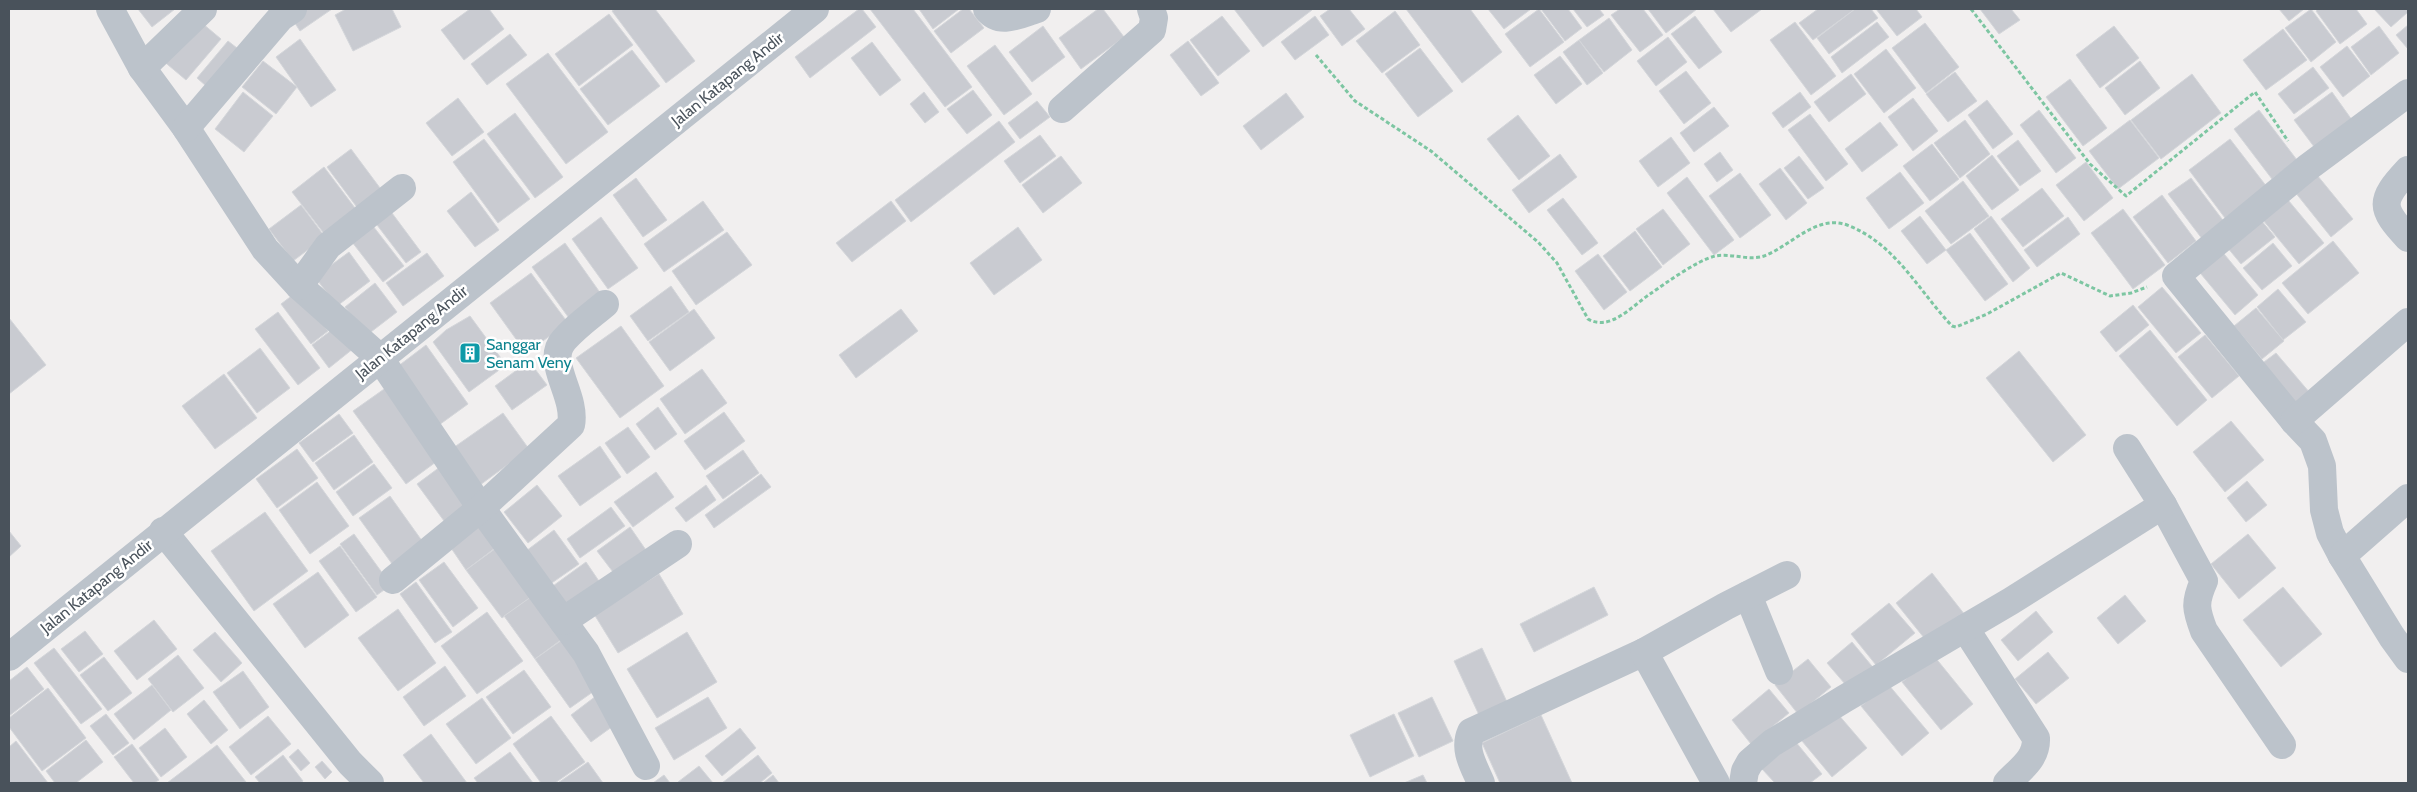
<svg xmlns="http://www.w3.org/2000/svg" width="2417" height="792" viewBox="0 0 2417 792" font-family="Cabin,sans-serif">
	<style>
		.building { fill: #c9cbd1; stroke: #d4d6da }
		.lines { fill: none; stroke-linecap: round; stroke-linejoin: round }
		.path { stroke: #7dc6a2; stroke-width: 3; stroke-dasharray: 4 2.5; stroke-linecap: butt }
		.minor { stroke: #bcc3cb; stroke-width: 28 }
		.tertiary { stroke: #bcc3cb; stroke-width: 28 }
		.labels { text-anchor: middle; stroke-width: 5; stroke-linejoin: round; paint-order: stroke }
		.street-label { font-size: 16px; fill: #49525b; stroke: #fff }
		.culture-label { font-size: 16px; fill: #0d838f; stroke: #fff; text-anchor: start }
	</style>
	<rect width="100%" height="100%" fill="#f1efef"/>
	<!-- building -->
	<g class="building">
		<polygon points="138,9 175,9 152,27"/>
		<polygon points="303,9 332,9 300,31 291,17"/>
		<polygon points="346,9 392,9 401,27 353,51 335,15"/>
		<polygon points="470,9 489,9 504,29 464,60 441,30"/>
		<polygon points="615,9 655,9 695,61 666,83 612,11"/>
		<polygon points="859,9 862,9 876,27 810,78 795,57"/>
		<polygon points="870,9 913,9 972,87 945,107"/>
		<polygon points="919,9 959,9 933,29"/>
		<polygon points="963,9 969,9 984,28 951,53 934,31"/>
		<polygon points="1098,9 1103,9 1124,37 1081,69 1059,38"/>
		<polygon points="1234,9 1311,9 1312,10 1263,47"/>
		<polygon points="1330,9 1349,9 1365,29 1342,46 1320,16"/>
		<polygon points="1406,9 1470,9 1502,52 1462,83"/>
		<polygon points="1488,9 1531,9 1504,29"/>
		<polygon points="1539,9 1564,42 1530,67 1505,34"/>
		<polygon points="1541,9 1568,9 1582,28 1565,41"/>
		<polygon points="1573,9 1599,9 1604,15 1587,27"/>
		<polygon points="1620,9 1643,9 1663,35 1640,52 1611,15"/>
		<polygon points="1648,9 1697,9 1666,33"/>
		<polygon points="1713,9 1762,9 1731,32"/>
		<polygon points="1818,9 1855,9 1813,40 1799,23"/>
		<polygon points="1855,9 1871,9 1878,18 1829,54 1817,38"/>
		<polygon points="1876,9 1916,9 1922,17 1897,36"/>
		<polygon points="1980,9 2011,9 2020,20 1999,34"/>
		<polygon points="2279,9 2304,9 2289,21"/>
		<polygon points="2311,9 2336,42 2311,62 2285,28"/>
		<polygon points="2318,9 2356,9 2367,24 2340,44 2316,11"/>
		<polygon points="2374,9 2408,9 2408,12 2391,27"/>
		<polygon points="1395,11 1420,45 1382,73 1356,41"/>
		<polygon points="609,14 633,45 579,86 555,54"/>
		<polygon points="1222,16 1250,51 1218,76 1190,40"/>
		<polygon points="1315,16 1329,35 1295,60 1281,42"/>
		<polygon points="1695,16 1722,52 1699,69 1671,34"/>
		<polygon points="196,18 221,39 186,80 161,59"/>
		<polygon points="1609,18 1632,50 1604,72 1579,40"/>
		<polygon points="1795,22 1836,76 1811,95 1770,40"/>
		<polygon points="1877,22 1889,37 1842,73 1831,57"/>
		<polygon points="1925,23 1959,67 1926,93 1892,48"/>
		<polygon points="2408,25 2408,49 2396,35"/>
		<polygon points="1043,26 1065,57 1032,82 1009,52"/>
		<polygon points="2114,26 2139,58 2100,88 2076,55"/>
		<polygon points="2379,26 2399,53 2371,75 2351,47"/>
		<polygon points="2283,29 2307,60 2266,90 2243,60"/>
		<polygon points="510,34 527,55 487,85 471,64"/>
		<polygon points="1668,37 1687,62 1656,86 1637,61"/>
		<polygon points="300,39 336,90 311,107 276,57"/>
		<polygon points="1579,40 1603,73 1587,85 1563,52"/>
		<polygon points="228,41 246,55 214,93 197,78"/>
		<polygon points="1188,41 1219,83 1201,96 1170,55"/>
		<polygon points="872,42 901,80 880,96 851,58"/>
		<polygon points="995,45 1032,94 1004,115 967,66"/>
		<polygon points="2347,46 2370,76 2343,97 2320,67"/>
		<polygon points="1420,48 1453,91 1418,117 1385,74"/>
		<polygon points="1886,49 1916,88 1884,113 1854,74"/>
		<polygon points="632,50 660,86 608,125 580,89"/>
		<polygon points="548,53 608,132 566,164 506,84"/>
		<polygon points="1560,56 1582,84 1556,104 1534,75"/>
		<polygon points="263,61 297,87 276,114 242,87"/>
		<polygon points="2140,61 2160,88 2125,115 2105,88"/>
		<polygon points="2313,67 2329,88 2294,114 2278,94"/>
		<polygon points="1686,71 1711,103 1684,124 1659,91"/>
		<polygon points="1955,72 1977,101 1948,122 1926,94"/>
		<polygon points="1851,74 1866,94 1829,122 1814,102"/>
		<polygon points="2192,74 2221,113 2161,159 2131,120"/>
		<polygon points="2070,79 2107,128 2083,146 2046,97"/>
		<polygon points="973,90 992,115 967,134 947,109"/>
		<polygon points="243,92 273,116 244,152 215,129"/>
		<polygon points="924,92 939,112 925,123 910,104"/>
		<polygon points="1800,92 1811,107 1783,128 1772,113"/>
		<polygon points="2332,92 2352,120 2315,148 2294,120"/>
		<polygon points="1286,93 1304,117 1261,150 1243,126"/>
		<polygon points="458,98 484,132 452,156 426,123"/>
		<polygon points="1913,98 1938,131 1913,151 1888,117"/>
		<polygon points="1987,100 2013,134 1993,149 1968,115"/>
		<polygon points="1037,101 1050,117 1020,139 1008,123"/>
		<polygon points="1714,107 1729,126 1694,152 1680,133"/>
		<polygon points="2039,110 2076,158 2056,173 2020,125"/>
		<polygon points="2259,110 2297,160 2272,179 2234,129"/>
		<polygon points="515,113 563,177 535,198 487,134"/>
		<polygon points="1810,114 1848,164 1826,181 1788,130"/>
		<polygon points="1518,115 1550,156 1519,180 1487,139"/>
		<polygon points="1965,120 1990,154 1960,178 1934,143"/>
		<polygon points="2130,120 2159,158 2118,189 2089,151"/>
		<polygon points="999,121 1015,142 911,222 895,200"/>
		<polygon points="1880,122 1898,145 1862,172 1845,149"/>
		<polygon points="1040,135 1056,156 1020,183 1004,161"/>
		<polygon points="1671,137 1690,163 1658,187 1639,161"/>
		<polygon points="484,139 530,199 498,223 453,162"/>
		<polygon points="2230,139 2267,187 2225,218 2189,170"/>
		<polygon points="2018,140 2041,171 2020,186 1997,156"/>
		<polygon points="1932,144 1959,179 1930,201 1903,166"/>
		<polygon points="351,149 383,192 359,210 327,167"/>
		<polygon points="1720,152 1733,170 1717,182 1704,164"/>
		<polygon points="1560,154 1577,177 1529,213 1512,190"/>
		<polygon points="1992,155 2019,190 1992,210 1966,176"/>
		<polygon points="1061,156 1082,183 1043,213 1022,185"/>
		<polygon points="1799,156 1824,188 1808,199 1784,168"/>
		<polygon points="2086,162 2113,198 2084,221 2056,185"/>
		<polygon points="324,167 358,212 326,236 292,192"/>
		<polygon points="1780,168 1807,203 1786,220 1759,184"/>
		<polygon points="1900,172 1924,203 1889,229 1866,198"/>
		<polygon points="1740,173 1771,215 1740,238 1709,196"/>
		<polygon points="2317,175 2353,219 2331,237 2295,192"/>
		<polygon points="1687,177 1734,240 1714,255 1667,193"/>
		<polygon points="636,178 667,220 643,237 613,195"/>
		<polygon points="2191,178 2225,223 2203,240 2168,194"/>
		<polygon points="1963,181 1989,216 1951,244 1925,211"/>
		<polygon points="2042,188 2064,216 2023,247 2001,219"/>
		<polygon points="471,192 499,230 475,247 447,211"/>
		<polygon points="2283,194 2324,243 2299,264 2258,214"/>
		<polygon points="2162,195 2196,241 2168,263 2133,217"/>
		<polygon points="1563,198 1598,243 1582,255 1547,210"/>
		<polygon points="703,201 724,230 664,272 644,244"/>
		<polygon points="891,201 906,221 852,262 836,243"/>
		<polygon points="301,205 325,237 293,261 269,229"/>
		<polygon points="389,209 421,252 406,263 374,221"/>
		<polygon points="1663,209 1690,244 1663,265 1636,229"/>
		<polygon points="2123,209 2165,265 2133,289 2091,233"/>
		<polygon points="2256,214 2275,237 2241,264 2222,241"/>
		<polygon points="1920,216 1946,250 1927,264 1901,231"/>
		<polygon points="1991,216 2030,268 2013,282 1974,229"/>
		<polygon points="601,217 638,268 608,289 572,239"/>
		<polygon points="2068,217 2080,234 2037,267 2024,250"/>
		<polygon points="373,226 404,266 383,282 352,242"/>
		<polygon points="1018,227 1042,260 994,295 970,263"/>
		<polygon points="1635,231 1662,267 1630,291 1603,256"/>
		<polygon points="727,232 752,265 696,305 672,271"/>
		<polygon points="1970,233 2008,284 1985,301 1946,250"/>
		<polygon points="2333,241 2359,273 2308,314 2282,283"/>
		<polygon points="565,243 606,301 574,325 532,267"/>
		<polygon points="2273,243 2292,266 2262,290 2243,268"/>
		<polygon points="2220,249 2258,295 2235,315 2196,268"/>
		<polygon points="349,252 370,281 337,306 315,277"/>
		<polygon points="427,253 444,276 403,306 386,283"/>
		<polygon points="1598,254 1627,292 1604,310 1575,271"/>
		<polygon points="531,273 568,323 526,353 490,303"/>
		<polygon points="375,283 397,312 367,335 345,307"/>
		<polygon points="671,286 689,312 648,341 630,316"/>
		<polygon points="2162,287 2201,333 2176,353 2138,307"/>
		<polygon points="2278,289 2306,322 2283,340 2257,307"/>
		<polygon points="298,291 328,331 311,344 281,304"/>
		<polygon points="2133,305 2149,325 2116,352 2100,332"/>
		<polygon points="2256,308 2284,341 2262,359 2234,326"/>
		<polygon points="694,309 715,338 670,371 649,342"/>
		<polygon points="901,309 918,331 856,378 839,355"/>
		<polygon points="278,312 320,368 298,385 255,329"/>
		<polygon points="470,316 506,365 469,392 433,342 446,330"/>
		<polygon points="9,318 46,365 9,394"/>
		<polygon points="337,326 354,348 329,368 312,345"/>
		<polygon points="621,326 664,386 620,418 576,358"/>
		<polygon points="2150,330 2207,400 2177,426 2119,356"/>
		<polygon points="2205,335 2239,376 2212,398 2178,357"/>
		<polygon points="426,345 468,404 439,425 397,367"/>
		<polygon points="260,348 290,388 257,413 227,373"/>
		<polygon points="2019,351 2086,435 2053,462 1986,378"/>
		<polygon points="2276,353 2310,393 2294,406 2260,365"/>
		<polygon points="529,361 547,385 512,410 495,386"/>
		<polygon points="702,369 727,403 685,434 660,399"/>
		<polygon points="224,374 257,418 215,449 182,406"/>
		<polygon points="387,387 440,459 406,484 353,411"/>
		<polygon points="658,407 677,434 655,450 636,424"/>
		<polygon points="724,412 745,441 705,470 684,441"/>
		<polygon points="503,413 529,449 480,485 453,448"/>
		<polygon points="339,414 353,433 313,462 299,443"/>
		<polygon points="2231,421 2264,460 2225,492 2193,452"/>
		<polygon points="628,427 650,457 627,474 605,443"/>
		<polygon points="354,435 373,462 334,490 315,463"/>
		<polygon points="600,446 621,477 580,506 558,476"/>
		<polygon points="297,449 318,478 277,508 256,479"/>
		<polygon points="743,450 759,473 723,499 706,476"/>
		<polygon points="374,464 392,488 353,516 336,492"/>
		<polygon points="444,464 475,505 447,525 417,484"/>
		<polygon points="656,472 674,497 633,527 614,502"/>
		<polygon points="761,474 771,487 714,528 705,515"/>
		<polygon points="2247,481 2267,505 2246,522 2227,498"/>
		<polygon points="317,482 349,526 310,554 279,510"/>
		<polygon points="537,485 562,516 528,543 504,512"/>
		<polygon points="706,485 716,500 686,522 675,508"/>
		<polygon points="390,496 425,545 395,568 359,518"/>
		<polygon points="611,507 625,526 580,558 567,539"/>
		<polygon points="265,512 308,571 254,611 211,551"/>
		<polygon points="482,521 499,545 466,570 449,545"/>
		<polygon points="630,527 648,553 616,576 597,551"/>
		<polygon points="554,530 579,564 546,587 522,554"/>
		<polygon points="9,531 21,546 9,557"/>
		<polygon points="354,534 391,585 377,595 340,544"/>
		<polygon points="2248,534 2276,568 2239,599 2211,564"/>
		<polygon points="503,543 538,592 502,618 466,570"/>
		<polygon points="340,546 377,597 356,612 319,561"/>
		<polygon points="444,562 478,608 453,627 419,580"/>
		<polygon points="586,562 603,587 564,615 546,591"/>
		<polygon points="318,572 349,615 305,648 273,604"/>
		<polygon points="1932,573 1965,615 1929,644 1896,603"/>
		<polygon points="659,574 683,614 618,653 594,614"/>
		<polygon points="416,582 452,632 435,643 400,594"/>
		<polygon points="1594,587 1608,615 1534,652 1520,624"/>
		<polygon points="2283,587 2322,634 2281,667 2243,620"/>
		<polygon points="538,592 569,634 535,659 504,616"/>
		<polygon points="2125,595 2146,621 2118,644 2097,618"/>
		<polygon points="1889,603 1915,633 1876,665 1851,634"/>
		<polygon points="398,609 436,663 398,691 358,638"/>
		<polygon points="2036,611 2053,632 2018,661 2001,640"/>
		<polygon points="487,612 523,661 477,694 441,646"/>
		<polygon points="154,620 177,649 137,680 114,651"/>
		<polygon points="85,631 103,654 79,672 61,649"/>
		<polygon points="215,632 242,663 221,682 193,650"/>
		<polygon points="687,632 717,682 657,718 627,669"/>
		<polygon points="562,640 597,689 570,708 535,659"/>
		<polygon points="1852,642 1876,671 1851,691 1827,663"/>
		<polygon points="54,648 102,709 81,724 34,663"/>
		<polygon points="1482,648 1507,702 1479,715 1454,661"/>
		<polygon points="2048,652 2069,678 2036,704 2015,679"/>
		<polygon points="178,655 204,688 173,712 148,679"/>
		<polygon points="1934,656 1973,704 1941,730 1902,682"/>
		<polygon points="104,657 132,693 108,711 80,675"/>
		<polygon points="1808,659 1831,687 1798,714 1775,685"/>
		<polygon points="445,666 466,696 424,726 403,697"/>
		<polygon points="27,667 44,689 9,716 9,681"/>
		<polygon points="524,670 551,707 513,734 486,697"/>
		<polygon points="243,671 269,707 240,729 213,692"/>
		<polygon points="1888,684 1929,733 1902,756 1861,706"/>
		<polygon points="152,685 171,710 134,740 114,714"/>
		<polygon points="48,688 86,738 42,771 9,727 9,718"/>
		<polygon points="1769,689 1789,713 1751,744 1732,720"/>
		<polygon points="600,693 620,721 591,742 571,715"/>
		<polygon points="708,697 727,728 674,760 655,728"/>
		<polygon points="1432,697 1453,741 1419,757 1398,713"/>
		<polygon points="482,698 511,738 476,764 446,724"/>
		<polygon points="204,700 228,730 211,744 187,714"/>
		<polygon points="1837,713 1867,748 1832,777 1802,741"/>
		<polygon points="106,714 129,743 113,755 90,726"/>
		<polygon points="1394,714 1414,756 1370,777 1350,735"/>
		<polygon points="1541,715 1572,783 1500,783 1482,743"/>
		<polygon points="268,716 291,744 251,775 229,747"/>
		<polygon points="551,716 585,762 555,783 541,783 513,744"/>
		<polygon points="165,728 187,757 161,777 139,748"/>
		<polygon points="740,728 756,748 722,776 705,756"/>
		<polygon points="431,734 467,783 424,783 403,755"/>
		<polygon points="86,740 103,762 76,783 55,783 46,771"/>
		<polygon points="16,741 48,783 9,783 9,747"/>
		<polygon points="1795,741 1822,774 1810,783 1775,783 1762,769"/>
		<polygon points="132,744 159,780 154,783 134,783 114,757"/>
		<polygon points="217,745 246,782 167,783"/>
		<polygon points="298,749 310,763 301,771 289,757"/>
		<polygon points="510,752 533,783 478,783 474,778"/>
		<polygon points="283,755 303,781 300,783 260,783 255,777"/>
		<polygon points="758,755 772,773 760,783 722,783"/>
		<polygon points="322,761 332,772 325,779 315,767"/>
		<polygon points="588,762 603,783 558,783"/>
		<polygon points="699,766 713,783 679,783 678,782"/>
		<polygon points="664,775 670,783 653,783"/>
		<polygon points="773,775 779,783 763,783"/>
		<polygon points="1423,775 1427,783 1404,783"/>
	</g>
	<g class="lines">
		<!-- path -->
		<g class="path">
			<polyline points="1971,9 2090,164 2126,196 2255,92 2288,141"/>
			<path d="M1316,55L1355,101L1431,151L1538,242L1557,263L1588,319C1610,332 1632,306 1650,294C1666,283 1696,261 1715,256C1731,253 1749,261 1764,256C1791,246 1816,214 1847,225C1895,243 1918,290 1952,326L1956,327L1987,314L2061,273L2110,296L2131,293L2147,287"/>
		</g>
		<!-- minor -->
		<g class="minor">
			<polyline points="110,9 142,68 186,128 265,249 299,286 379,357 481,508 586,653 646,766"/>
			<path d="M987,9C1000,26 1020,14 1037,9"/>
			<polyline points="142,68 203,9"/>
			<polyline points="2408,93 2307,168 2176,276 2294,421 2313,441 2322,466 2324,510 2330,533 2342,556 2392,637 2408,659"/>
			<polyline points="1062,109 1152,30 1154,18 1151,9"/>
			<polyline points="186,128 281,17 293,9"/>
			<path d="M2408,170C2379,201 2380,208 2408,238"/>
			<polyline points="299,286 328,246 402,188"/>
			<polyline points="2294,421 2408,322"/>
			<path d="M2163,505L2204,581C2194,603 2196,610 2204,631L2282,745"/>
			<polyline points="163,531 350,763 370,783"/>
			<polyline points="2342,556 2408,498"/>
			<path d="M393,580L481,508L571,425C577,395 544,362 564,340C576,326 592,315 605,304"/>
			<polyline points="1748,595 1779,671"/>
			<polyline points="563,621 678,544"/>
			<path d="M1965,628L2036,738C2037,759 2020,769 2007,783"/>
			<path d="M1481,783C1474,766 1463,750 1471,732L1644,652"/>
			<polyline points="1716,783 1644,652 1726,606 1787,575"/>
			<polyline points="1743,783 1745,771 1750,762 1772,743 1844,699 2011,601 2163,505 2127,448"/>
		</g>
		<!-- tertiary -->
		<polyline class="tertiary" points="9,657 815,9"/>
	</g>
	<!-- icons -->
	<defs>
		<g id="building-square" transform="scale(1.125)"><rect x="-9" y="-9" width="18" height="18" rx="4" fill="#0f9aa8" stroke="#fff"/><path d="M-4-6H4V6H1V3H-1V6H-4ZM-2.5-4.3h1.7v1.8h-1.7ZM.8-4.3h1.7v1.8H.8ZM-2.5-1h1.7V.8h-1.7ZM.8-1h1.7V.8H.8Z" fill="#fff"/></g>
	</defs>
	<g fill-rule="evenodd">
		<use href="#building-square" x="470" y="353"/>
	</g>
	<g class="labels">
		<!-- street labels -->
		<g class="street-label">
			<text transform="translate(727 79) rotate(-39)" y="6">Jalan Katapang Andir</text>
			<text transform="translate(411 332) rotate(-39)" y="6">Jalan Katapang Andir</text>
			<text transform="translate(96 586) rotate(-39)" y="6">Jalan Katapang Andir</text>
		</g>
		<!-- culture labels -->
		<g class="culture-label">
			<text x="486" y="350">Sanggar<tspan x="486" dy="18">Senam Veny</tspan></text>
		</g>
	</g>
	<!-- border -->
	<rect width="2417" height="792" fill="none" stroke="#49525b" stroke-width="20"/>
</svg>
